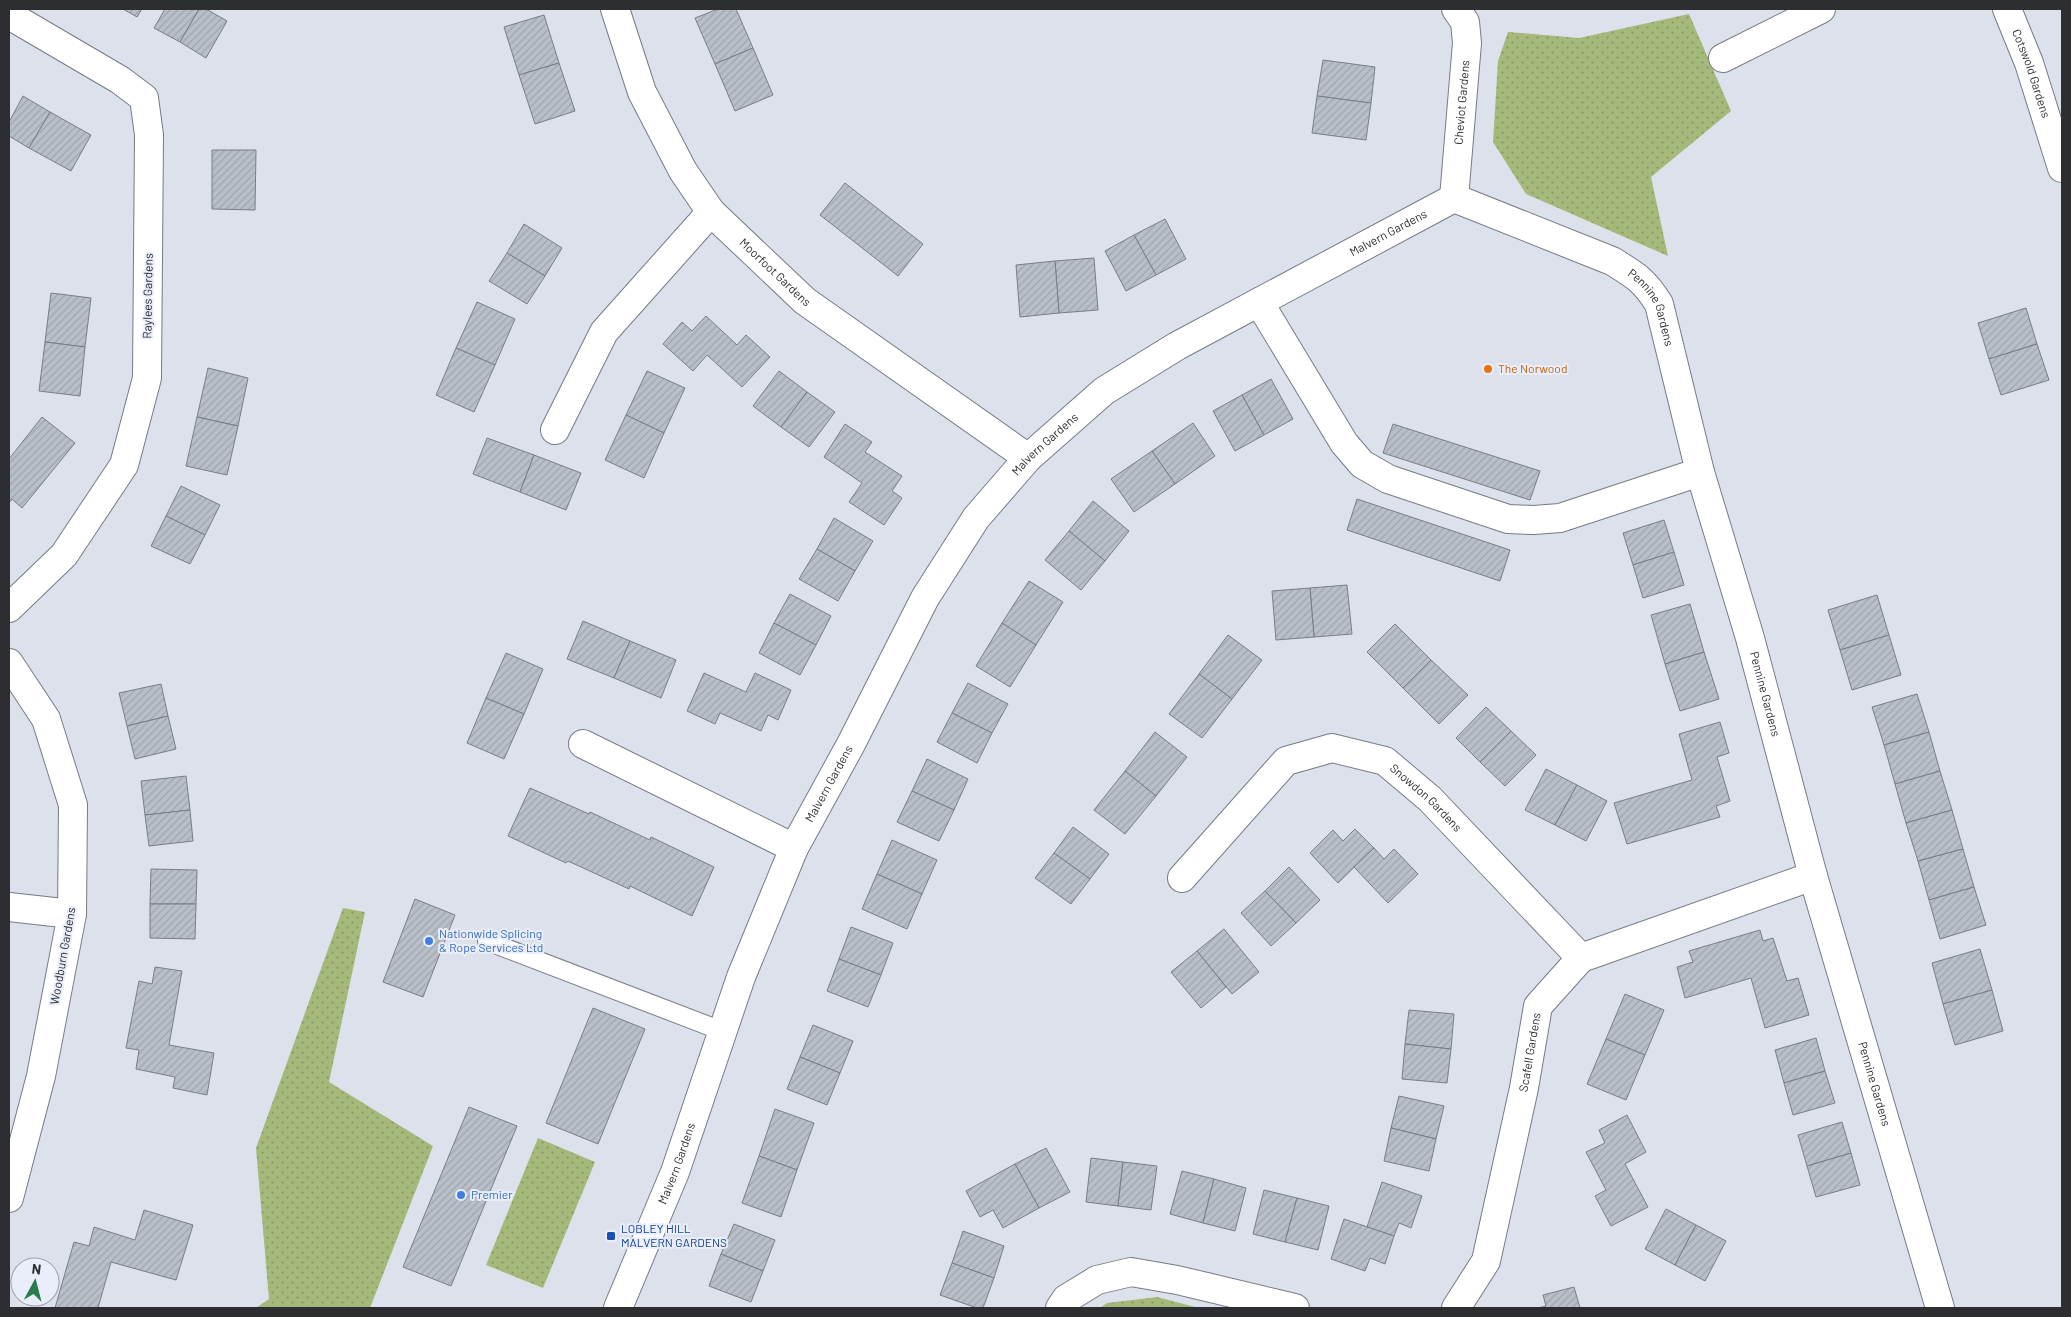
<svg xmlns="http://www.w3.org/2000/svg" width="2071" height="1317" viewBox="0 0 2071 1317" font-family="Barlow,sans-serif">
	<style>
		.grass { fill: url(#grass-dots) }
		.building { fill: url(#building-hatch); stroke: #787d87 }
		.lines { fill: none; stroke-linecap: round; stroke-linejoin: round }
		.service-casing { stroke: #767c85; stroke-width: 20 }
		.minor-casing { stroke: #767c85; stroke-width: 30 }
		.service { stroke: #fff; stroke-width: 18 }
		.minor { stroke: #fff; stroke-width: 28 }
		.food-dot { fill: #e8710a; stroke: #e9eefa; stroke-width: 2 }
		.shop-dot { fill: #3f7fe0; stroke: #e9eefa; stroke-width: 2 }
		.transit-dot { fill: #1a4fb4; stroke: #e9eefa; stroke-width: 2 }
		.labels { text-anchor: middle; stroke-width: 4; stroke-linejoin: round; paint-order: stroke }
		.street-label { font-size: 12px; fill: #2c2e32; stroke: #e9eefa }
		.food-label { font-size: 12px; fill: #c56008; stroke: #e9eefa; text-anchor: start }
		.shop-label { font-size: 12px; fill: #366cbe; stroke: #e9eefa; text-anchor: start }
		.transit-label { font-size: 12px; fill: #164399; stroke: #e9eefa; text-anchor: start }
	</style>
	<defs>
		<pattern id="grass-dots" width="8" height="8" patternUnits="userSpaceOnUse" patternTransform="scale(1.25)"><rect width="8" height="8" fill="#a5ba7a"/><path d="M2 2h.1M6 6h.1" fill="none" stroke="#879865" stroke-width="1.8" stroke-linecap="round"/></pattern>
		<pattern id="building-hatch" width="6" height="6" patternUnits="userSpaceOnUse" patternTransform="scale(1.25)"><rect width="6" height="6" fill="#b9bfc9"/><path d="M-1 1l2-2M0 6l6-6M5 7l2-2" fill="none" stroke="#9fa4ad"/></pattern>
	</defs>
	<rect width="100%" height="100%" fill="#dce1ec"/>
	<!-- grass -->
	<g class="grass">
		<polygon points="1689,14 1731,111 1651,177 1668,256 1526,194 1493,142 1498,61 1508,32 1579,38"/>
		<polygon points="343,908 365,912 329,1082 433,1146 370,1308 256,1308 269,1299 256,1148"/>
		<polygon points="538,1138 595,1162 543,1288 486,1265"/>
		<polygon points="1157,1297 1199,1308 1100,1308 1107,1303"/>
	</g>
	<!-- building -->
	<g class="building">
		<polygon points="123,9 142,9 137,17"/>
		<polygon points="165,9 199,9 180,42 154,28"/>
		<polygon points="199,9 206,9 227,21 206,58 180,42"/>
		<polygon points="718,9 736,9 753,48 715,64 695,18"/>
		<polygon points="544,15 559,63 519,75 504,27"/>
		<polygon points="753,48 773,95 735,111 715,64"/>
		<polygon points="1323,60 1375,67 1371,103 1317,96"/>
		<polygon points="559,63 575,111 535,124 519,75"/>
		<polygon points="23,96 50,112 29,148 9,136 9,122"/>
		<polygon points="1317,96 1371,103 1366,140 1312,133"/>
		<polygon points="50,112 91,135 71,171 29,148"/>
		<polygon points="212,150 256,150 255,210 212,209"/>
		<polygon points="845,183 923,244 898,276 820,215"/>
		<polygon points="1165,219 1186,259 1156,275 1134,235"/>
		<polygon points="524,224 562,248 545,276 507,253"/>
		<polygon points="1134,235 1156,275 1126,291 1105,251"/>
		<polygon points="507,253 545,276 527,304 489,281"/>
		<polygon points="1094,258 1098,310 1059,313 1055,261"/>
		<polygon points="1055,261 1059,313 1020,317 1016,265"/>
		<polygon points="51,293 91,298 85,347 45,342"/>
		<polygon points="477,302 515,319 495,365 456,348"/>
		<polygon points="2026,308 2037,344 1989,359 1978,323"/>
		<polygon points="706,316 737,345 746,335 770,357 742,387 707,355 693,371 663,344 682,322 692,331"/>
		<polygon points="45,342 85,347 80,396 39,391"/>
		<polygon points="2037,344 2049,380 2001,395 1989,359"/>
		<polygon points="456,348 495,365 474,412 436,395"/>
		<polygon points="208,368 248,378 238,426 197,417"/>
		<polygon points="647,371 685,388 664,433 626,415"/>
		<polygon points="779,371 807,392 781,427 753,406"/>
		<polygon points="1271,379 1293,419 1264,435 1242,395"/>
		<polygon points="807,392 835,412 809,447 781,427"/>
		<polygon points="1242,395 1264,435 1235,451 1213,411"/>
		<polygon points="626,415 664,433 644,478 605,460"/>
		<polygon points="42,417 75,443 22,508 12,499 9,503 9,459"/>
		<polygon points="197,417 238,426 227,475 186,466"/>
		<polygon points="1193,423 1215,456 1175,484 1152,451"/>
		<polygon points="845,424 872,442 865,452 902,476 892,491 902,498 884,525 849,502 862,483 824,457"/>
		<polygon points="1393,424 1540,471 1530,500 1383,453"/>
		<polygon points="487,438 534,455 520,492 473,474"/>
		<polygon points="1152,451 1175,484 1134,512 1111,479"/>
		<polygon points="534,455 581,473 566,510 520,492"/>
		<polygon points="181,486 220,505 205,535 166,516"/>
		<polygon points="1357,499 1510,550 1500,581 1347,530"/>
		<polygon points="1093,501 1129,531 1105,561 1069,531"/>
		<polygon points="166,516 205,535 190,564 151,546"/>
		<polygon points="834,518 873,541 855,571 817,549"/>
		<polygon points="1664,520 1674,552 1633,565 1623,533"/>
		<polygon points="1069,531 1105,561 1081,590 1045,560"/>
		<polygon points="817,549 855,571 838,601 799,579"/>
		<polygon points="1674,552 1684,585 1643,598 1633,565"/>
		<polygon points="1029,581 1063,602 1036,645 1002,623"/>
		<polygon points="1347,585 1352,634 1314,637 1310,588"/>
		<polygon points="1310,588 1314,637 1276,640 1272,591"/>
		<polygon points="790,594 831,616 816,645 774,623"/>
		<polygon points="1877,595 1889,635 1840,650 1828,610"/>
		<polygon points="1690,604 1704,652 1665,664 1651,615"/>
		<polygon points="583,621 630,641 614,678 567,659"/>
		<polygon points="774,623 816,645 800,675 759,653"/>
		<polygon points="1002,623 1036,645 1010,687 976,666"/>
		<polygon points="1395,624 1431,660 1403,688 1367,652"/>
		<polygon points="1228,635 1262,660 1232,699 1199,674"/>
		<polygon points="1889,635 1901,675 1852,690 1840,650"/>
		<polygon points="630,641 676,660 661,698 614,678"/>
		<polygon points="1704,652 1719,699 1680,711 1665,664"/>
		<polygon points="506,653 543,669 524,714 486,698"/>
		<polygon points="1431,660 1468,695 1439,724 1403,688"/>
		<polygon points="704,673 746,692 755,673 791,690 778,720 768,715 761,731 720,713 715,724 687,711"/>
		<polygon points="1199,674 1232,699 1202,738 1169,714"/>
		<polygon points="968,683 1008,704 992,733 952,713"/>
		<polygon points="161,684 168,716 127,726 119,693"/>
		<polygon points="1917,694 1929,732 1884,745 1872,707"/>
		<polygon points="486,698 524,714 504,759 467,743"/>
		<polygon points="1486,707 1511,731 1480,762 1456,738"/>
		<polygon points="952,713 992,733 977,763 937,742"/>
		<polygon points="168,716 176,749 135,759 127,726"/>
		<polygon points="1720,722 1729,753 1717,757 1730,801 1716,806 1720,817 1627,844 1614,803 1692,780 1679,734"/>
		<polygon points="1511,731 1536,755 1505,786 1480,762"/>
		<polygon points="1155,732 1187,757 1156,796 1125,771"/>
		<polygon points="1929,732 1940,771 1895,784 1884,745"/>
		<polygon points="927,759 968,779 954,810 912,791"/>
		<polygon points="1546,769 1577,785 1555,825 1525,810"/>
		<polygon points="1125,771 1156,796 1125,834 1094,810"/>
		<polygon points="1940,771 1952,810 1906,823 1895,784"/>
		<polygon points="186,776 190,810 145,815 141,781"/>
		<polygon points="1577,785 1607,801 1586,841 1555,825"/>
		<polygon points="530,788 589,814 590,812 650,840 651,837 714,867 692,916 630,886 629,889 568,861 566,863 508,836"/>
		<polygon points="912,791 954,810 939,841 897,822"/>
		<polygon points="190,810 193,841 149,846 145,815"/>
		<polygon points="1952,810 1963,849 1918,861 1906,823"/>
		<polygon points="1073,827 1109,854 1090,879 1054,853"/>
		<polygon points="1355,829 1374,848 1338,883 1310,853 1333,830 1343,841"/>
		<polygon points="892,840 937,860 922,894 877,874"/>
		<polygon points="1374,848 1384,859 1394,849 1418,874 1388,903 1354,867"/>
		<polygon points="1963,849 1974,887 1929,900 1918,861"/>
		<polygon points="1054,853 1090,879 1071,904 1035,878"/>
		<polygon points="1289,867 1320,900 1296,923 1265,891"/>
		<polygon points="151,869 197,870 196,904 150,904"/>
		<polygon points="877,874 922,894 907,929 862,909"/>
		<polygon points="1974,887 1986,925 1940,939 1929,900"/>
		<polygon points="1265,891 1296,923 1271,946 1241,913"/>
		<polygon points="415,899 455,915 423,997 383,982"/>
		<polygon points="150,904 196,904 195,939 150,938"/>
		<polygon points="851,927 893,943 881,975 839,959"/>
		<polygon points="1224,929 1259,972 1232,994 1197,951"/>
		<polygon points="1760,930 1763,941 1773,938 1787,981 1798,978 1809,1015 1765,1028 1751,978 1685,998 1677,967 1693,962 1689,951"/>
		<polygon points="1980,949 1992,990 1943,1004 1932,963"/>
		<polygon points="1197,951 1226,987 1201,1008 1171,972"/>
		<polygon points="839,959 881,975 868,1007 827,991"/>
		<polygon points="155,967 182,971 169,1045 214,1053 207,1095 173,1088 175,1077 136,1069 139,1050 126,1048 139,981 152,984"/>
		<polygon points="1992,990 2003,1031 1955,1045 1943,1004"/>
		<polygon points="1625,994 1664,1010 1645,1055 1606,1039"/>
		<polygon points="593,1008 645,1029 598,1144 546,1123"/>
		<polygon points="1409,1010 1454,1014 1451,1049 1405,1044"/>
		<polygon points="813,1025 853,1041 840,1073 800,1057"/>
		<polygon points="1816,1038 1825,1071 1784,1083 1775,1050"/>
		<polygon points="1606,1039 1645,1055 1626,1100 1587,1084"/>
		<polygon points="1405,1044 1451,1049 1447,1083 1402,1079"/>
		<polygon points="800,1057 840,1073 827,1105 787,1089"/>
		<polygon points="1825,1071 1835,1103 1793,1115 1784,1083"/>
		<polygon points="1399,1096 1444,1106 1436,1139 1391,1128"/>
		<polygon points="469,1107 517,1126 451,1286 403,1267"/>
		<polygon points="775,1109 814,1123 797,1170 759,1156"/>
		<polygon points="1627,1115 1646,1152 1625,1164 1648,1207 1611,1226 1595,1196 1606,1190 1586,1152 1605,1143 1599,1130"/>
		<polygon points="1842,1122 1851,1153 1807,1166 1798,1135"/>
		<polygon points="1391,1128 1436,1139 1429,1171 1384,1161"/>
		<polygon points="1046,1148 1070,1192 1039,1208 1015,1164"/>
		<polygon points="1851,1153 1860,1185 1816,1197 1807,1166"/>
		<polygon points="759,1156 797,1170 781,1217 742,1203"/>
		<polygon points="1091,1158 1123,1162 1118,1206 1086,1202"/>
		<polygon points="1123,1162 1157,1166 1151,1210 1118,1206"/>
		<polygon points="1015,1164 1039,1208 1003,1228 993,1210 980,1217 966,1191"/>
		<polygon points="1182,1171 1214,1179 1203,1223 1170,1214"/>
		<polygon points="1214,1179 1246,1188 1235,1231 1203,1223"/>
		<polygon points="1382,1182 1422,1196 1411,1228 1399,1223 1394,1236 1367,1227"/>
		<polygon points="1264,1190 1297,1198 1285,1242 1253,1234"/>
		<polygon points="1297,1198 1329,1206 1318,1250 1285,1242"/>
		<polygon points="1666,1209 1696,1225 1675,1265 1645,1249"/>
		<polygon points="144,1210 193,1225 176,1280 111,1262 98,1308 55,1308 74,1242 89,1246 94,1227 135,1240"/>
		<polygon points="1344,1219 1394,1236 1385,1264 1370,1258 1365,1271 1331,1259"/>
		<polygon points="734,1224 775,1240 763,1271 721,1254"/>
		<polygon points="1696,1225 1726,1241 1705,1281 1675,1265"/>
		<polygon points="963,1231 1004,1246 994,1278 952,1263"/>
		<polygon points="721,1254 763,1271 751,1302 709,1286"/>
		<polygon points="952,1263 994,1278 983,1308 977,1308 940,1295"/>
		<polygon points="1574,1287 1580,1308 1538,1308 1546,1306 1543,1295"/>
	</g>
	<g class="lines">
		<!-- service casing -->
		<g class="service-casing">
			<polyline id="service" points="487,941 722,1031"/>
		</g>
		<!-- minor casing -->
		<g class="minor-casing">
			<g id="minor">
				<path id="s1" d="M615,9L642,92L683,171L711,212L805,301L1028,458"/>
				<path id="s2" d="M2007,9L2029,63L2062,168"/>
				<polyline points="9,15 120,80 144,98 149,135 147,378 124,465 64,555 9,608"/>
				<polyline points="1723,58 1821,9"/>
				<path id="s3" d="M1454,198L1612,261C1635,275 1644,280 1659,304L1700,472L1750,638L1813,876L1940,1308"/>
				<path id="s4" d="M1454,198L1467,43L1465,22L1456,9"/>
				<polyline points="1259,302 1344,443 1362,464 1388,479 1508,519 1534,520 1560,518 1700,472"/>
				<polyline points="555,430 604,332 711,212"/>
				<polyline points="9,663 46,719 73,805 72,914 41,1076 9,1198"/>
				<polyline points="583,744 794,848"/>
				<path id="s5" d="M1182,878L1286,761L1332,748L1385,761L1430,799L1581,958"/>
				<polyline points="9,907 72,914"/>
				<path id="s6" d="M618,1308L675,1172L741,977L794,848L851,744L925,598L976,518L1028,458L1104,391L1177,346L1454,198"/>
				<polyline points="1060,1308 1066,1299 1097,1280 1131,1272 1177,1280 1295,1308"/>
				<path id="s7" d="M1456,1308L1486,1261L1524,1088L1538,1006L1581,958L1813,876"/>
			</g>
		</g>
		<!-- service -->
		<use href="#service" class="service"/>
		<!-- minor -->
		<use href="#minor" class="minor"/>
	</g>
	<!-- markers -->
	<circle class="food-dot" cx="1488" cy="369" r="5"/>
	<g class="shop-dot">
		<circle cx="429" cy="941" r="5"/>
		<circle cx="461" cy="1195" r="5"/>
	</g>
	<rect class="transit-dot" x="606" y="1231" width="10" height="10" rx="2.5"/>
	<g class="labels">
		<!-- street labels -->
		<g class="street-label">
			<text dy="4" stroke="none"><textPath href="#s2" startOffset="69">Cotswold Gardens</textPath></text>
			<text dy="4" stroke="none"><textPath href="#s4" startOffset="96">Cheviot Gardens</textPath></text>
			<text dy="4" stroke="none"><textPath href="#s6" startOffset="1376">Malvern Gardens</textPath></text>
			<text dy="4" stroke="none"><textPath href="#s1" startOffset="314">Moorfoot Gardens</textPath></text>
			<text transform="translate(148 296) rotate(-89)" y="4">Raylees Gardens</text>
			<text dy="4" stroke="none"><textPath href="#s3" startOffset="234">Pennine Gardens</textPath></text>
			<text dy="4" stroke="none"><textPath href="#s6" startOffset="971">Malvern Gardens</textPath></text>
			<text dy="4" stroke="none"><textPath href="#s3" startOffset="639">Pennine Gardens</textPath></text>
			<text dy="4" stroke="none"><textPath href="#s6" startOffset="566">Malvern Gardens</textPath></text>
			<text dy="4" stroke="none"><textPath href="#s5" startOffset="314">Snowdon Gardens</textPath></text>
			<text transform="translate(63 956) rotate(-80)" y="4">Woodburn Gardens</text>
			<text dy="4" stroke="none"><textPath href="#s7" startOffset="269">Scafell Gardens</textPath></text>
			<text dy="4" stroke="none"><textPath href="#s3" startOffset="1044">Pennine Gardens</textPath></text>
			<text dy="4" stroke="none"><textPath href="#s6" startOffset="156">Malvern Gardens</textPath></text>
		</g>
		<!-- food labels -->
		<g class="food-label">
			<text x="1498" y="373">The Norwood</text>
		</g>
		<!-- shop labels -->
		<g class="shop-label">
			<text x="439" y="938">Nationwide Splicing<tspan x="439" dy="14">&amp; Rope Services Ltd</tspan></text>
			<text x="471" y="1199">Premier</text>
		</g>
		<!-- transit labels -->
		<g class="transit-label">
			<text x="621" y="1233">LOBLEY HILL<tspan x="621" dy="14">MALVERN GARDENS</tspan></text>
		</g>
	</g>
	<!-- border -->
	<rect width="2071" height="1317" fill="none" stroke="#2c2e32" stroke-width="20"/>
	<!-- north arrow -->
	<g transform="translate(35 1282) rotate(7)"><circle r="24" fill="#e9eefa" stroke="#9da1aa"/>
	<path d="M0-4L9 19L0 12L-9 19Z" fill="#2a7c4e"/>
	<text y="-8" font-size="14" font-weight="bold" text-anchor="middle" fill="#2c2e32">N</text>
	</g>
</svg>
